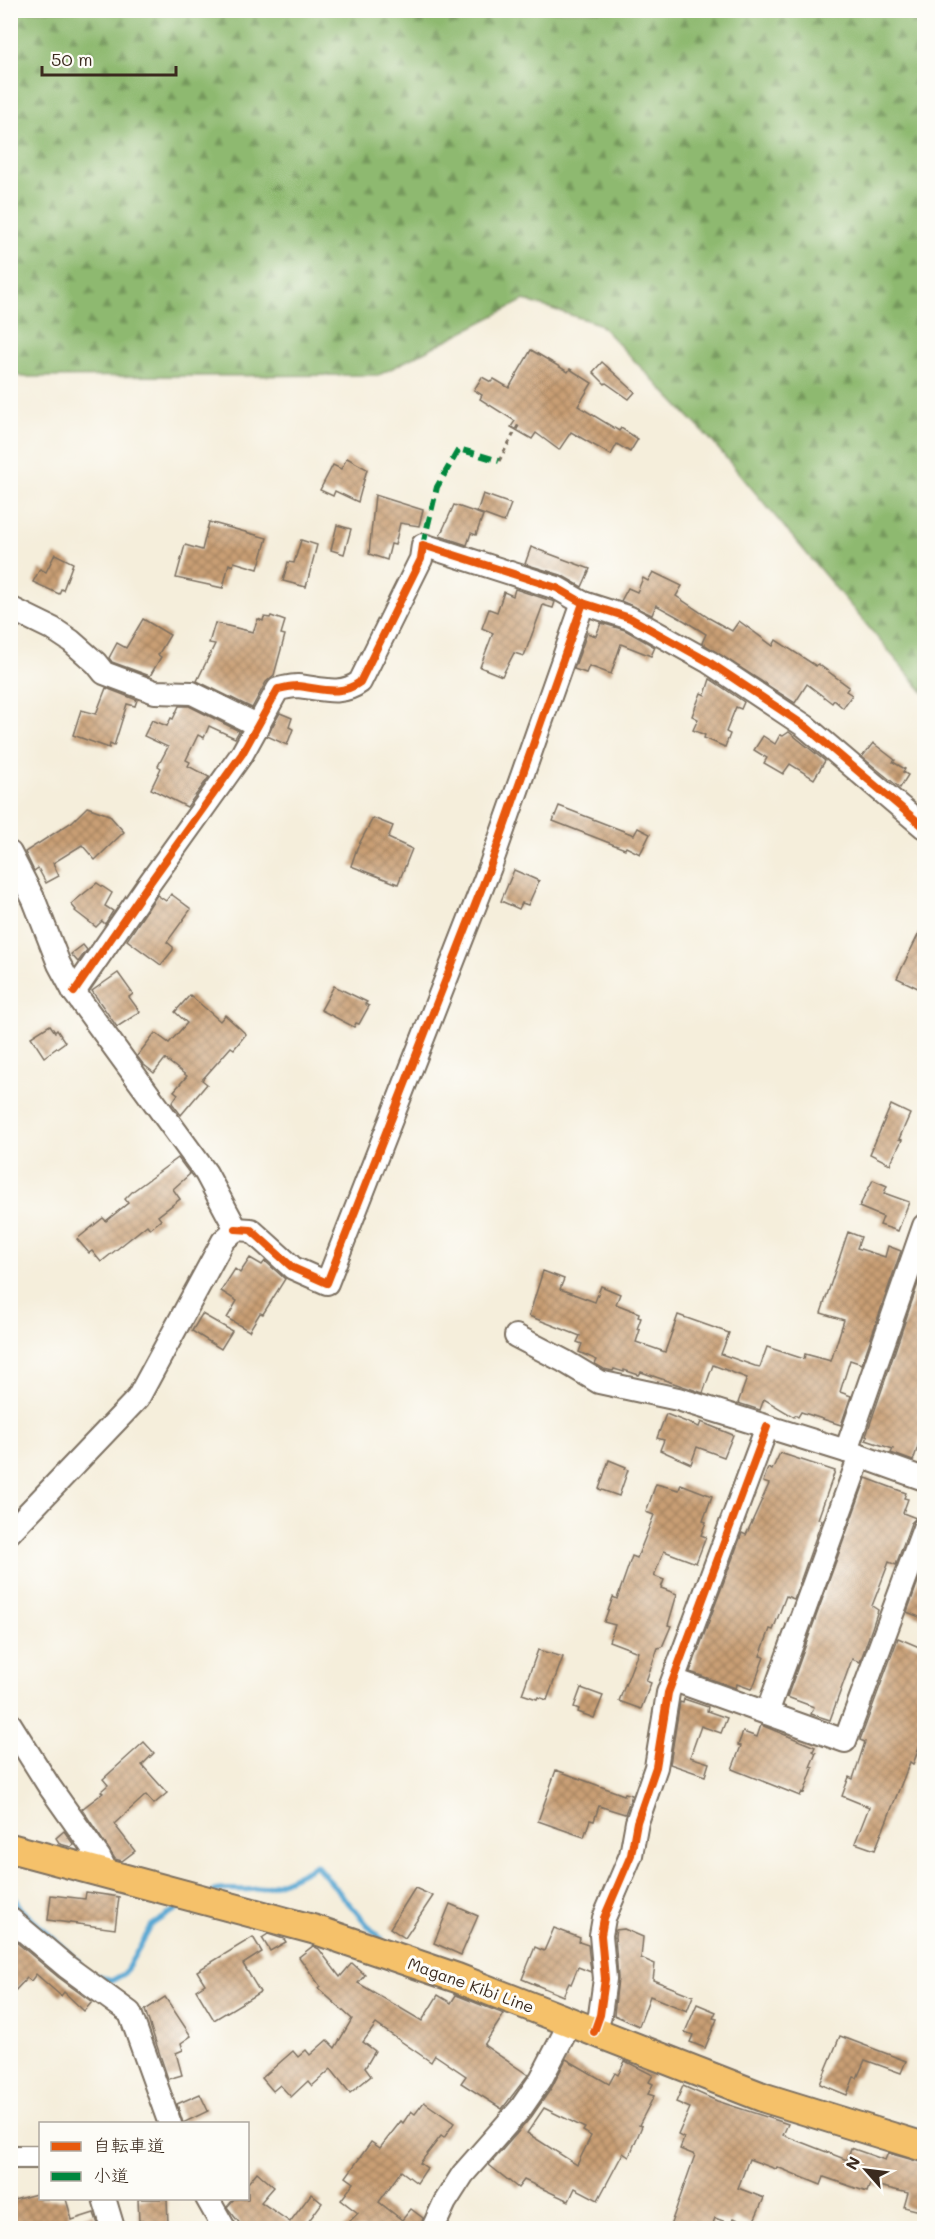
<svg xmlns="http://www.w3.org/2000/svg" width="935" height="2239" viewBox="0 0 935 2239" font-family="Mali,'Klee One',sans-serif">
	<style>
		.forest { fill: url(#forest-firs); stroke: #647247; stroke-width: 1.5 }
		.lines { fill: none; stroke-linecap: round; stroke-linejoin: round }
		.stream { stroke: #59a8d3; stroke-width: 5 }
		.building { fill: url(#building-cross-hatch); fill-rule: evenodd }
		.minor-casing { stroke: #7c6f60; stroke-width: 26 }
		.major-casing { stroke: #7c6f60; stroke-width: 32 }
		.path { stroke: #7c6f60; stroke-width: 3; stroke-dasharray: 4.5 4.5; stroke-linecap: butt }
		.minor { stroke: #fff; stroke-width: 22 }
		.major { stroke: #f5c16b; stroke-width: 28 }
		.quiet { stroke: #00873e; stroke-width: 6; stroke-dasharray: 12 6; stroke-linecap: butt }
		.cycleway-casing { stroke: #fdfcf7; stroke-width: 11 }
		.cycleway { stroke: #e8590c; stroke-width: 8 }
		.labels { text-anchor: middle; stroke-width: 6; stroke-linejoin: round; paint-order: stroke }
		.street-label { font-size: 16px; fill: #3b2a1e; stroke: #fdfcf7 }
	</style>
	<defs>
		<pattern id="forest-firs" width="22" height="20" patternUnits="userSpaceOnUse" patternTransform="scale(1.5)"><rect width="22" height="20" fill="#8eb970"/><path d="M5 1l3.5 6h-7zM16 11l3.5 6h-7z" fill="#75975b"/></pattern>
		<pattern id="building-cross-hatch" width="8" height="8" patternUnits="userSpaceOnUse" patternTransform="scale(1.5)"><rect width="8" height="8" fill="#c99f75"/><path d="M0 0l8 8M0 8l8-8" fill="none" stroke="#a4825f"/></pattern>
	</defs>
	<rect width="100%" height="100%" fill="#fdfcf7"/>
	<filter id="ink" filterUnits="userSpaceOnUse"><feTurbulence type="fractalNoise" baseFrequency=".0167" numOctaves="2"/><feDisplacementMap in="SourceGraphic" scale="12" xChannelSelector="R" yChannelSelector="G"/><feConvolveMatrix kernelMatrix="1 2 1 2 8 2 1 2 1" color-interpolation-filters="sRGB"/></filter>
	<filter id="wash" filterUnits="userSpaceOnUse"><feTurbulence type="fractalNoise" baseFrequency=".008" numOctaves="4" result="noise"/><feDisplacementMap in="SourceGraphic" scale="24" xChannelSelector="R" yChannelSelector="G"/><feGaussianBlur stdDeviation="1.35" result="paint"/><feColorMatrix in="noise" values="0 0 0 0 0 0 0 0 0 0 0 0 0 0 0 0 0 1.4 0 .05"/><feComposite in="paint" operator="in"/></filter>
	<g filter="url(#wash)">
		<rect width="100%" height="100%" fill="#f5eedb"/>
		<!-- forest -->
		<polygon class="forest" points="10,11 924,11 924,693 711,440 599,324 524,300 379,375 22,377 11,372"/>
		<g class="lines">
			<!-- stream -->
			<g class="stream">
				<polyline points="10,1761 13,1769 10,1795"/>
				<polyline points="10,1890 21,1909 79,1962"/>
				<path d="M214,1891C228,1888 243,1891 257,1889C279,1885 298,1875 316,1865L371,1929L382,1939"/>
				<polyline points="96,1975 111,1981 124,1974 152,1925 183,1905"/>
				<polyline points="910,2128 924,2132"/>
			</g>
		</g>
		<g id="blocks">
			<!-- building -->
			<g class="building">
				<polygon points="531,350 568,372 570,369 592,383 578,406 619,431 621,428 638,439 630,452 617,444 611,455 571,432 559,450 536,433 532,439 511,427 515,421 480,399 482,395 474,390 482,377 491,382 494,379 509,388"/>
				<polygon points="602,362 635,392 629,399 606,383 605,384 593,372"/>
				<polygon points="347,458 367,469 358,502 335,491 333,496 320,490 333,465 341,469"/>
				<polygon points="483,494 511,504 504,522 477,512"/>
				<polygon points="375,495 423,510 419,526 400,523 395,545 391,544 387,560 369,554"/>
				<polygon points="454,505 483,515 476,535 471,533 467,545 440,536"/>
				<polygon points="209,522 267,538 258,569 234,562 233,566 229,564 223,588 176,578 185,545 202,550"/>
				<polygon points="337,525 351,529 344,554 331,550"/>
				<polygon points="301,540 317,545 306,587 283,581 288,562 294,563"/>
				<polygon points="531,547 590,569 582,587 561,575 525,564"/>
				<polygon points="55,554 73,563 63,590 61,589 59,594 33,582 40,569 46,572"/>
				<polygon points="653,572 682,586 676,596 709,618 732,631 739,621 773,646 776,640 816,666 818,664 849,687 846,691 852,695 843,708 834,700 832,703 807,684 795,703 702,643 706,634 685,621 656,605 652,615 621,601 628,588 637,592 643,578 648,581"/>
				<polygon points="515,589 555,602 553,608 543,605 524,656 514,653 502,676 480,667 493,633 482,628 489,609 497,612 504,592 513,596"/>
				<polygon points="271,616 285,621 281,634 285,635 274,675 266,682 252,708 197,681 215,644 209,643 215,623 253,632 258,619 263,621 264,617 270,618"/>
				<polygon points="143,619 170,635 158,655 161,657 150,676 112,662 109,658 117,643 126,648"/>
				<polygon points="601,623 625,630 655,647 651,656 621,644 611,674 589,666 586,673 574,669 587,633 596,636"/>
				<polygon points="710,679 744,702 741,709 736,707 726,732 730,734 725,747 704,738 705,735 693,730 698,719 692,716 701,693 705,695"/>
				<polygon points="106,688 137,700 135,706 127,704 114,746 110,744 109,748 73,735 81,710 96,714"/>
				<polygon points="179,706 189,706 239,731 235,738 209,726 204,738 198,735 186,760 190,762 188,766 209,777 187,807 151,789 161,768 158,766 168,747 144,736 152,720 167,726 171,718 173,719"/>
				<polygon points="280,713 292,718 289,727 293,729 287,745 267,736"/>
				<polygon points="789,732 825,761 814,779 790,764 783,774 764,763 767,758 754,750 763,736 775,744 780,735 783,736"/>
				<polygon points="873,743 895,760 893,762 905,769 903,772 908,775 900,788 862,757"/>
				<polygon points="559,806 634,835 638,828 650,834 640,854 626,847 625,849 553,821"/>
				<polygon points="87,807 109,815 124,832 95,860 82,845 53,863 59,876 46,883 38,868 34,871 25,852 72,822"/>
				<polygon points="373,818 393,826 388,838 412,849 398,884 351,866 357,848"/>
				<polygon points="514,870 539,881 528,905 522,903 519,909 501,901"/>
				<polygon points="97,883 112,893 105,906 113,911 105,924 102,921 96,927 75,911 76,910 71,904"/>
				<polygon points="171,894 191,909 167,942 173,947 173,950 161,965 127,940 157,895 166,901"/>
				<polygon points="924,923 924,991 897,978"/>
				<polygon points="83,945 87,950 78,962 71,954"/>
				<polygon points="118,973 133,994 129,997 140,1012 117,1027 92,991"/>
				<polygon points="334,986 367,1002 365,1004 369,1006 359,1024 356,1023 354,1027 321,1010"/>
				<polygon points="190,995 220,1021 225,1015 246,1034 234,1049 231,1047 202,1080 207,1084 181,1115 172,1103 178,1094 174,1091 187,1076 165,1059 154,1073 143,1064 137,1056 155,1033 169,1043 187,1023 175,1012"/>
				<polygon points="50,1025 55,1032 57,1030 65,1042 44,1057 31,1037"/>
				<polygon points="891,1105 910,1114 899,1139 902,1140 890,1164 870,1154"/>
				<polygon points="178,1158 190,1174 173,1189 180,1199 158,1216 161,1220 150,1229 147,1225 101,1262 92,1251 89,1253 77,1239 103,1218 106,1221 128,1203 125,1199 133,1191"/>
				<polygon points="873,1180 887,1186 884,1193 909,1202 898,1231 880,1225 883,1217 859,1207"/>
				<polygon points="848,1232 861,1237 857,1248 885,1257 888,1246 901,1251 862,1364 850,1360 840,1392 851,1396 841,1425 801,1412 798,1417 795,1415 794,1417 764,1399 760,1410 738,1403 747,1378 713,1365 703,1393 641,1372 639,1375 624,1370 624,1372 614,1369 613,1371 604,1369 595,1364 597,1360 579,1352 582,1344 577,1342 580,1336 529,1316 543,1271 564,1279 560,1289 595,1302 601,1286 620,1294 616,1304 639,1313 638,1317 641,1318 637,1329 640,1330 636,1342 665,1352 678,1315 729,1333 721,1354 755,1366 760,1367 767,1347 804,1359 805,1354 831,1361 844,1320 821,1313"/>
				<polygon points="250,1258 262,1265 265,1261 285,1279 263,1314 260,1313 249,1331 227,1318 237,1301 221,1291 235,1269 240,1273"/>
				<polygon points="924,1266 924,1429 913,1461 891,1453 893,1449 866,1440 868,1437 866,1436"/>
				<polygon points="202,1314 232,1331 221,1349 192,1331"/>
				<polygon points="666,1414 699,1427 701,1422 733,1435 724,1457 697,1447 691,1464 660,1450 664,1440 657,1438"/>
				<polygon points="780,1453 835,1471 818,1519 822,1520 794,1599 786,1596 773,1630 770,1629 760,1656 764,1657 754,1685 751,1689 737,1684 736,1688 690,1672 742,1533 746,1535 769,1484 763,1482 768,1468 772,1470"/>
				<polygon points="609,1460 626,1467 625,1469 628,1470 619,1496 599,1489"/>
				<polygon points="866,1478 906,1493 904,1498 908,1499 903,1513 916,1518 911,1523 896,1565 889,1562 872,1606 878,1610 872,1628 860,1662 852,1659 830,1720 811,1714 814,1707 787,1697"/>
				<polygon points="656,1484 679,1490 681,1484 712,1496 703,1521 706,1522 701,1535 706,1537 696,1563 664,1551 654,1576 664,1580 661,1588 677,1594 668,1625 671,1626 662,1647 658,1648 646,1681 651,1683 641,1709 619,1701 638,1652 609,1641 615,1625 604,1622 613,1597 617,1599 632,1556 637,1558 654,1515 646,1512"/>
				<polygon points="924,1565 924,1619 907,1612"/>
				<polygon points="898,1638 924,1649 924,1735 913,1764 910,1762 875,1850 855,1843 869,1807 842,1796 849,1777 853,1779 865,1742 860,1740"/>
				<polygon points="538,1650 563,1657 547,1700 538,1697 537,1699 522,1694"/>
				<polygon points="581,1688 603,1696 594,1718 578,1712 579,1709 574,1707"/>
				<polygon points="684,1699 708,1707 707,1711 727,1718 721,1733 701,1726 690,1757 709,1763 705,1776 670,1764 680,1702 683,1703"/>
				<polygon points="761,1725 815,1747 813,1751 816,1753 810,1767 813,1768 804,1793 802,1792 800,1796 732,1769 741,1746 738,1745 743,1732 757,1737"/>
				<polygon points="144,1742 154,1753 142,1765 167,1793 154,1804 146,1795 114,1824 135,1851 122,1861 115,1859 82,1809 103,1793 101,1791 108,1785 103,1779"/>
				<polygon points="556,1770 624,1795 625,1793 632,1795 625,1814 599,1806 594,1821 590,1820 584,1837 538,1821"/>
				<polygon points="64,1831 74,1845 71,1847 60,1844 56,1838"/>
				<polygon points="415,1888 433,1896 405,1938 390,1928"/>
				<polygon points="86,1892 119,1897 115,1929 48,1920 51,1895 85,1899"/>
				<polygon points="450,1904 478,1916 461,1955 434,1943"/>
				<polygon points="554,1928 580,1938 579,1942 588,1945 591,1972 578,1967 571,1984 569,1983 563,1996 522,1979 535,1947 544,1951"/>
				<polygon points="624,1929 643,1937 641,1958 655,1964 653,1980 693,1996 687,2011 650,1996 639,2026 614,2015 618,1978 615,1936 616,1930"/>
				<polygon points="268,1934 284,1939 286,1942 270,1951 262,1938"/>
				<polygon points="253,1937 262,1952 243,1964 260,1992 214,2020 196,1990 205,1984 197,1971"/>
				<polygon points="15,1941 58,1977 92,2002 84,2011 64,1992 61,1996 36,1974 31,1981 27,1978 10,1996 10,1946"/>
				<polygon points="313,1946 319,1949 340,1977 352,1963 365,1975 358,1983 422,2021 438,1995 451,2003 456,1995 504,2014 484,2045 528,2075 502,2109 461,2083 466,2076 435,2055 431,2062 376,2024 363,2042 375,2051 365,2068 371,2076 350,2093 331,2069 312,2086 308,2081 291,2097 280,2085 273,2091 262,2078 293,2051 298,2057 306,2050 310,2055 327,2040 335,2048 352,2019 318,1988 320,1986 299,1957"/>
				<polygon points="165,1997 191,2036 181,2043 183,2050 176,2053 182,2075 168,2079 145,2010"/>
				<polygon points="697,2004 716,2012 713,2018 717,2019 705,2048 690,2042 693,2035 685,2032"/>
				<polygon points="840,2036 906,2061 901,2073 865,2060 857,2078 854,2077 847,2095 820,2084"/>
				<path d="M566,2059L609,2084L615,2073L618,2075L625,2061L653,2075L649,2082L653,2084L648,2094L654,2096L639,2125L642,2126L629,2157L623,2153L598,2200L575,2188L569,2201L524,2180L518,2188L489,2165L532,2116L552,2087ZM544,2108L585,2128L583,2131L591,2136L577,2165L527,2133Z"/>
				<polygon points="683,2086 717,2101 788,2124 783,2135 847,2160 851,2148 885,2160 888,2153 924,2163 924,2212 904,2207 908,2193 870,2184 867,2192 824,2177 821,2185 777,2167 776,2169 749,2159 738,2188 764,2198 752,2225 733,2218 731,2224 715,2218 711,2229 669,2229 695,2155 680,2149 684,2138 678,2135 690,2108 676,2102"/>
				<polygon points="200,2094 208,2111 183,2123 177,2104"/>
				<polygon points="424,2102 454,2123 444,2138 441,2136 420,2163 427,2168 417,2183 401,2171 379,2202 402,2220 411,2209 423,2218 420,2229 342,2229 358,2213 341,2200 354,2183 346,2177 371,2142 380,2148 401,2121 403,2123 411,2111 415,2114"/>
				<polygon points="257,2172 274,2187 261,2202 290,2222 311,2194 322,2203 303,2229 244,2229 227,2207 234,2199 248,2199 248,2183"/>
				<polygon points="40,2193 40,2199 66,2199 72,2220 94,2213 99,2227 93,2229 10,2229 10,2201"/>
				<polygon points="138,2199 167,2199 168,2224 147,2226 146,2221 139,2221"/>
			</g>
		</g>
	</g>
	<g filter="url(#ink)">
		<use href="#blocks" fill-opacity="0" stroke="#7c6f60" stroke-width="1.5"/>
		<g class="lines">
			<!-- minor casing -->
			<g class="minor-casing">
				<g id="minor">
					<polyline points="10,608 53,629 71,641 96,663 104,673 155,692 192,693 259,726"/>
					<polyline points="10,853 34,900 59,964 74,992 206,1173 236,1229"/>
					<path d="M74,992L146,888L242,754L278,689C284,688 291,686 297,686C320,688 340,697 360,682L421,559L423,545L557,588L583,603L630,618L709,662L805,726L924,827"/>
					<polyline points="924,1226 846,1451 924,1479"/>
					<polyline points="236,1229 251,1230 293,1268 327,1283 490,867 583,603"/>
					<polyline points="516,1336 564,1361 599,1382 678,1399 846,1451"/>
					<polyline points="10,1532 138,1398 223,1241 236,1229"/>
					<polyline points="674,1680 845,1741 924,1528"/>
					<polyline points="767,1713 860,1456"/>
					<polyline points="10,1724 49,1786 99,1857 108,1875"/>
					<polyline points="10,1919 67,1967 130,2013 170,2124"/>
					<polyline points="594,2032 600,2015 605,1979 601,1935 604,1918 631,1855 637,1822 656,1767 668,1693 767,1427"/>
					<polyline points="10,2157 40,2157"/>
					<polyline points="104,2198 113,2228"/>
					<polyline points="207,2198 224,2228"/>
					<polyline points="433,2228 445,2202 463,2174 521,2108 541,2079 570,2023"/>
				</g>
			</g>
			<!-- major casing -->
			<g class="major-casing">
				<polyline id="major" points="10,1848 316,1930 457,1978 765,2098 924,2147"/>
			</g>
			<!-- path -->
			<polyline class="path" points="499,461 519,424"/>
			<!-- minor -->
			<use href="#minor" class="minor"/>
			<!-- major -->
			<use href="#major" class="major"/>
			<!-- quiet -->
			<polyline class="quiet" points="423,545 437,487 459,449 499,461"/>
			<!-- cycleway casing -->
			<g class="cycleway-casing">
				<g id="cycleway">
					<path d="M74,992L146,888L242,754L278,689C284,688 291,686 297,686C320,688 340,697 360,682L421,559L423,545L557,588L583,603L630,618L709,662L805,726L924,827"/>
					<polyline points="236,1229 251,1230 293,1268 327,1283 490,867 583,603"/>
					<polyline points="594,2032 600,2015 605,1979 601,1935 604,1918 631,1855 637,1822 656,1767 668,1693 767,1427"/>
				</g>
			</g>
			<!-- cycleway -->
			<use href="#cycleway" class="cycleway"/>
		</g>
	</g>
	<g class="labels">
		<!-- street labels -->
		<g class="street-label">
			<text transform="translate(471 1985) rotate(20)" y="6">Magane Kibi Line</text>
		</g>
	</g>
	<!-- margin -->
	<rect width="935" height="2239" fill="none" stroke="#fdfcf7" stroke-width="36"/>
	<!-- legend -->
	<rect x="39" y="2122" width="210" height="78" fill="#fdfcf7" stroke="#afa8a0" stroke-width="1.5"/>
	<rect x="51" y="2142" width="30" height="9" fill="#e8590c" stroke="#afa8a0" stroke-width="1.5"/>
	<text x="93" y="2152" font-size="18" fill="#3b2a1e">自転車道</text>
	<rect x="51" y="2172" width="30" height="9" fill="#00873e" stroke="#afa8a0" stroke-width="1.5"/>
	<text x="93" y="2182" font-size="18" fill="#3b2a1e">小道</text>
	<!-- north arrow -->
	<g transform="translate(866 2170) rotate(298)" stroke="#fdfcf7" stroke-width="4.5" paint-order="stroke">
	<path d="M0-4.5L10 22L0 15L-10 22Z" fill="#3b2a1e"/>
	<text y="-9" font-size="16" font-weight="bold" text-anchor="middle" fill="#3b2a1e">N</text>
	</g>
	<!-- scale -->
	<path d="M42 66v9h134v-9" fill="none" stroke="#3b2a1e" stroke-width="3"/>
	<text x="51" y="66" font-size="18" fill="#3b2a1e" stroke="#fdfcf7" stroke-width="4.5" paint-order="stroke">50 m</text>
</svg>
